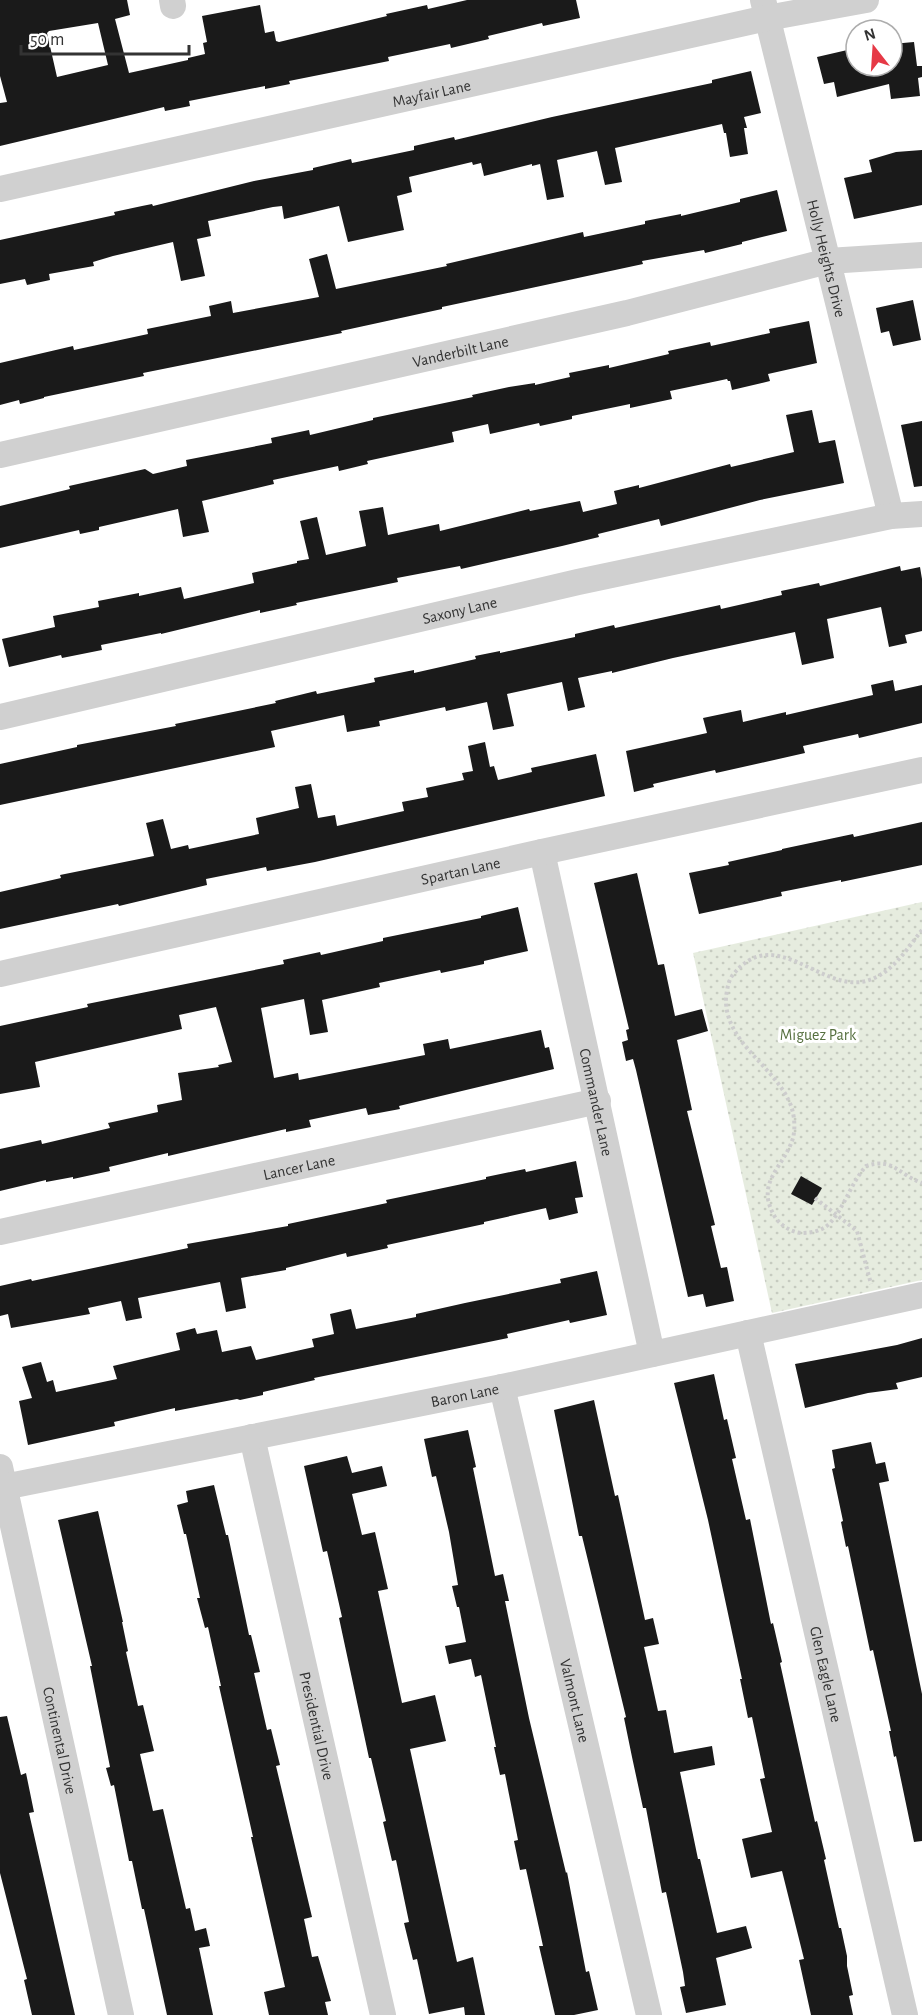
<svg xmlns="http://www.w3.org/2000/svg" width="922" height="2015" viewBox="0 0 922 2015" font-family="'Alegreya Sans',sans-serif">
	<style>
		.grass { fill: url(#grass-dots) }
		.building { fill: #1a1a1a; fill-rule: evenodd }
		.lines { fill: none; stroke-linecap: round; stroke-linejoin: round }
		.path { stroke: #cdcdcd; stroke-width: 4; stroke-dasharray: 3 3; stroke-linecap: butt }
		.minor { stroke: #d0d0d0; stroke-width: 26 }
		.labels { text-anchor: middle; stroke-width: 6; stroke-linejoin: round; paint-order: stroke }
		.street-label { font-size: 16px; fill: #333; stroke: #fff }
		.park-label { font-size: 16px; fill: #56703f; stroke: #fff }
	</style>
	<defs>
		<pattern id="grass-dots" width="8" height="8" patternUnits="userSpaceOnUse" patternTransform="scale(1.5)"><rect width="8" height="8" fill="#e6ecdf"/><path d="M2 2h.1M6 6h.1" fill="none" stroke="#c6cbc0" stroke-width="1.8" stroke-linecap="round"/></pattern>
	</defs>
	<rect width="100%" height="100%" fill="#fff"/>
	<!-- grass -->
	<polygon class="grass" points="922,902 922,1280 772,1313 693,953"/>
	<!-- building -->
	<g class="building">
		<path d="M0,0H127L130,15L115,19L129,73L188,60V58L205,54L203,43L207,42L202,16L260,5L265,33L274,31L276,41L279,42L387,16L386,14L427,5L428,9L467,0H576L580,18L543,26L542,23L488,36L489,39L451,48L450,44L388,57L389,61L289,81L290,84L265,89V86L189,101L190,106L165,111L164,107L0,146V103L7,102L0,76ZM98,23L108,65L57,77L47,33L49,31Z"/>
		<polygon points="914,42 917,66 922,66 922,77 918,78 920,96 891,99 889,84 837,97 834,82 824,84 817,57 856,48 856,66 892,66 892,44"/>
		<polygon points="751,71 761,113 744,117 747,128 744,128 748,154 730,157 726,133 724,133 722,124 615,148 622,182 605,185 597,151 561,159 557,160 564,197 547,200 540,164 532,166 532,164 484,176 481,163 473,165 472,162 409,177 412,192 397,196 404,230 348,242 339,206 284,219 282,206 273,207 208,221 211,236 197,239 205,276 181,281 173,242 113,256 93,262 94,266 49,274 50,280 27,285 25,279 0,284 0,240 115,215 114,212 142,206 152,204 153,206 254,181 313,170 313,168 351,159 352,163 414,150 414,146 454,137 455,140 552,117 712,83 712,80"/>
		<polygon points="922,150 922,205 854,219 844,178 872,172 869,160 896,152"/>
		<polygon points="777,190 787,231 742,242 742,244 705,253 704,250 642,261 643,264 442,307 442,309 341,331 342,333 143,373 144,376 44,397 44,398 20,404 19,400 0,405 0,363 73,346 74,350 148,334 147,329 211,316 209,306 231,301 233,313 319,297 309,259 327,254 336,289 447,266 446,264 583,232 584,237 645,224 645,221 681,214 681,216 740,202 740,199"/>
		<polygon points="913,300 921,340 893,346 889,331 881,333 876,308"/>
		<polygon points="809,321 817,363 768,374 770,381 732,390 730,381 728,381 727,379 670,391 672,399 630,408 630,404 572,416 572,419 540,426 539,423 490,434 488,424 452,432 454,442 367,461 368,464 339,471 338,466 273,480 274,484 202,501 209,532 183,537 178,509 99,527 99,530 80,534 79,530 0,548 0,506 70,489 69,486 145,469 153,474 187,466 186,460 272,443 271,438 309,430 310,435 373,420 373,418 473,397 472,395 509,387 535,383 535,385 570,377 569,373 609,365 609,368 669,354 668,351 710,342 711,346 770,333 769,329"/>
		<polygon points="812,410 819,443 835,440 844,483 760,500 661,526 659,519 598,534 599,537 562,546 461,569 460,566 397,578 398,582 296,603 297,605 260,613 260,610 161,634 161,633 101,645 102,650 62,658 61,655 9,667 2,639 55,627 53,616 99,607 98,601 139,593 139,596 181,587 184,599 254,583 252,573 297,563 297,561 309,559 300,521 317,517 326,555 366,546 359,511 383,507 388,535 439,524 440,531 529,509 530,511 580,501 583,512 617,504 614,491 639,485 639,488 730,464 731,467 794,452 786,415"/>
		<polygon points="922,421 922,486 914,487 901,425"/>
		<polygon points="900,566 901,571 920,567 922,579 922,631 905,635 907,643 889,647 881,607 827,619 834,658 802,665 795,632 673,658 612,673 612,671 578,678 585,707 568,711 562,682 507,694 514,726 493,730 487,702 446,711 445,707 379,721 380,726 347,732 344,715 271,731 275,747 0,805 0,764 77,747 77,745 176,726 175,724 276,703 275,701 316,691 317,694 375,682 374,678 414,670 414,673 476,659 475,656 500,651 500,653 575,637 575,634 614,625 615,628 720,605 721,609 782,595 781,591 819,583 820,586"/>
		<polygon points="893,680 895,691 922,685 922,723 859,738 858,734 803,746 805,753 716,773 715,770 653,784 654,787 634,792 626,751 707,733 703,718 741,710 743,722 786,712 786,715 873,695 871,685"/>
		<polygon points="485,742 490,767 494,766 498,780 532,772 531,768 596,754 605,796 315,862 267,871 266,867 206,879 207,885 119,906 118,904 0,929 0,892 61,878 60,875 154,856 146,823 163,819 171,849 188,845 189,849 259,834 256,818 299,808 295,787 311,784 318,818 335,815 337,826 404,811 402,802 428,797 426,788 464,780 462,773 473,771 468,746"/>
		<polygon points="922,822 922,865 841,882 841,880 781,892 782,896 699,914 689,873 729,865 728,862 782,850 782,849 853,834 854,837"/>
		<polygon points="637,873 658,965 664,964 675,1016 702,1009 708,1031 677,1040 692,1110 687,1111 715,1225 711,1226 721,1268 727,1267 734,1301 706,1307 703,1294 688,1297 636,1070 633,1059 626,1061 622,1042 628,1040 626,1030 629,1029 594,883"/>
		<polygon points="518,907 528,951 484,961 484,964 441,973 440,970 379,983 380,987 322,1000 328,1032 310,1035 304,999 261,1008 274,1078 298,1073 299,1080 425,1055 423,1044 448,1039 450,1049 541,1030 545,1048 549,1047 554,1069 399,1106 400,1109 368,1115 366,1108 309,1120 311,1127 286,1132 286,1129 168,1156 168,1153 109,1167 110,1171 73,1179 73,1177 46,1182 46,1180 0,1191 0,1149 41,1140 42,1144 110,1128 108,1123 158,1112 157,1105 182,1100 178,1073 219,1067 218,1065 232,1062 216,1007 179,1015 182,1029 35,1062 40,1087 0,1094 0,1026 88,1007 87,1004 284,964 283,960 320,952 321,955 383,941 383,938 481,918 481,916"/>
		<polygon points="576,1161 583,1197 575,1198 578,1213 549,1220 546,1208 484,1222 484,1224 387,1245 388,1248 347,1257 346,1253 286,1268 286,1270 241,1278 246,1308 226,1312 220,1282 138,1298 142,1318 126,1321 121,1301 88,1308 90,1314 11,1328 8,1314 0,1316 0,1286 31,1279 32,1281 188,1248 187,1244 288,1226 288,1224 387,1203 386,1200 486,1179 486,1177 525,1169 526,1172"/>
		<polygon points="801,1176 822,1188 812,1205 791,1194"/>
		<polygon points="597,1271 607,1315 570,1323 569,1320 507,1334 508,1338 314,1378 315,1380 263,1392 263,1395 240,1400 237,1399 175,1411 175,1408 114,1422 115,1426 28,1445 19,1401 32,1398 22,1367 41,1362 47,1382 53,1380 56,1392 117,1379 113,1366 180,1350 176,1333 195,1328 197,1334 217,1330 222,1352 251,1346 256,1360 314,1347 312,1339 334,1334 330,1314 351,1309 356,1329 416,1317 416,1314 465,1303 561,1283 560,1279"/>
		<polygon points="922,1338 922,1377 896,1383 898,1389 868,1393 805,1408 795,1364 897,1345"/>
		<polygon points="714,1374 724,1420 727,1419 736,1458 732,1459 746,1520 750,1519 771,1624 773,1623 782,1662 780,1663 815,1822 817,1821 826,1859 824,1860 839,1928 841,1928 847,1956 847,1966 853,1995 849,1996 853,2015 811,2015 799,1960 804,1959 782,1871 751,1878 742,1839 772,1832 760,1779 765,1778 752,1717 748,1718 740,1679 742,1679 708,1520 674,1383"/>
		<polygon points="594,1400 615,1496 618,1495 645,1620 653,1618 659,1644 644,1647 658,1711 666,1710 674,1753 712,1746 715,1765 680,1772 698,1859 700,1859 717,1933 746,1926 752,1948 716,1958 726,2005 686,2013 680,1987 685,1986 683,1972 666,1892 662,1893 646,1808 643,1808 632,1757 624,1718 626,1717 582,1536 579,1536 554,1410"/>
		<polygon points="468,1430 476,1467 473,1468 495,1576 503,1574 509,1601 505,1601 529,1718 566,1873 567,1872 586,1972 589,1971 598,2010 574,2015 555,2015 539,1946 543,1946 526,1869 520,1870 514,1841 518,1840 505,1774 500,1775 494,1747 496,1747 481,1675 475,1677 471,1659 449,1664 445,1646 466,1642 459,1607 457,1607 452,1586 458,1585 449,1532 436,1476 432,1477 424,1439"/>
		<polygon points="871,1442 876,1464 885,1462 889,1481 879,1483 922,1694 922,1841 914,1842 896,1756 894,1757 889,1731 891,1731 873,1650 870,1651 848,1546 846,1547 841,1522 843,1521 832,1469 835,1468 832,1450"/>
		<polygon points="347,1456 352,1473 382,1466 387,1486 352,1494 362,1535 375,1532 388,1589 378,1591 402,1703 435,1695 446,1741 410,1749 457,1962 473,1957 485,2015 465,2015 464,2007 429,2014 417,1959 413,1960 404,1923 409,1922 396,1860 392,1861 383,1822 386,1821 371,1758 369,1758 339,1618 342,1617 327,1551 323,1552 304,1466"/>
		<polygon points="214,1485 226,1535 228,1535 249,1635 251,1635 260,1672 254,1673 267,1730 271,1729 280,1765 276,1766 312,1917 304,1919 312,1957 318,1956 331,2001 325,2002 328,2015 269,2015 264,1992 285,1987 251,1837 253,1837 219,1686 221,1686 208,1627 205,1628 197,1598 200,1598 186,1534 184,1534 177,1505 188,1502 186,1491"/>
		<polygon points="98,1511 123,1622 122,1622 128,1651 126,1652 138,1706 143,1705 154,1751 140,1754 153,1811 163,1809 186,1909 190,1908 195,1931 206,1928 210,1946 199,1948 213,2015 167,2015 144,1909 142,1909 132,1861 129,1861 114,1785 111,1786 106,1768 110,1767 90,1666 92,1666 58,1520"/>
		<polygon points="7,1716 21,1775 26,1773 34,1812 29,1813 75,2015 32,2015 24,1980 27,1979 0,1873 0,1717"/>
	</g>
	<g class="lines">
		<!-- path -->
		<g class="path">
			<path d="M922,930C906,950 892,974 866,981C821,993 774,921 732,976C728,982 727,990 726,997C724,1041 770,1063 788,1099C794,1110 796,1126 793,1138C784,1168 754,1182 775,1217C780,1225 791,1232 801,1233C812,1233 822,1231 830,1223C844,1208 851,1183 866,1166C893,1157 899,1175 922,1183"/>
			<polyline points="815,1198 857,1231 871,1284"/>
		</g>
		<!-- minor -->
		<g class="minor">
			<polyline points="172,0 173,6"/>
			<path id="s1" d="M763,0L891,516"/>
			<path id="s2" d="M0,189L767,18L866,0"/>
			<path id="s3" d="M0,455L627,313L828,261L922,255"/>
			<path id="s4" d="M0,717L578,582L891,516L922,514"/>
			<path id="s5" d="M542,852L652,1354"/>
			<path id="s6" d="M0,974L542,852L922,770"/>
			<path id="s7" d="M0,1232L598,1101"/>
			<path id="s8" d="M748,1333L905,2015"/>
			<path id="s9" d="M502,1387L649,2015"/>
			<path id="s10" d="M252,1437L383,2015"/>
			<path id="s11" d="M0,1467L121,2015"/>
			<path id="s12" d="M4,1487L502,1387L922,1295"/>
		</g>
	</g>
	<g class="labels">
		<!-- street labels -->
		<g class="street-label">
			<text dy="6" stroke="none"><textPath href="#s2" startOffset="442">Mayfair Lane</textPath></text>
			<text dy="6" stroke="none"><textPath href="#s1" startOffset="266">Holly Heights Drive</textPath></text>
			<text dy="6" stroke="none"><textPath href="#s3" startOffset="472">Vanderbilt Lane</textPath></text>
			<text dy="6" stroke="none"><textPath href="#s4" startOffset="472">Saxony Lane</textPath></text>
			<text dy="6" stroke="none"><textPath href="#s6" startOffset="472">Spartan Lane</textPath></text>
			<text dy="6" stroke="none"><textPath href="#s5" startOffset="256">Commander Lane</textPath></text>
			<text dy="6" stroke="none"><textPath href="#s7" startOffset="306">Lancer Lane</textPath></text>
			<text dy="6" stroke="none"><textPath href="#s12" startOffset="470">Baron Lane</textPath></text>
			<text dy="6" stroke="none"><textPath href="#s8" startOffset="350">Glen Eagle Lane</textPath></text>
			<text dy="6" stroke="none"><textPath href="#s9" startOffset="322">Valmont Lane</textPath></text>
			<text dy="6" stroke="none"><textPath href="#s10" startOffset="296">Presidential Drive</textPath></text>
			<text dy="6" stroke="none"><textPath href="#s11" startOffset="280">Continental Drive</textPath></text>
		</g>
		<!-- park labels -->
		<g class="park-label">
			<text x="818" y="1040">Miguez Park</text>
		</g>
	</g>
	<!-- north arrow -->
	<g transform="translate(874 48) rotate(343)"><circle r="28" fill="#ffffff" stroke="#adadad" stroke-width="1.5"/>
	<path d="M0-4.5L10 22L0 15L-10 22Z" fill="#e63946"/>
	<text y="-9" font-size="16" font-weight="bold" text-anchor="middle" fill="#333333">N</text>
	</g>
	<!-- scale -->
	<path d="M21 45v9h168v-9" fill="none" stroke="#333333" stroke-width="3"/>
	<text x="30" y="45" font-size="18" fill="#333333" stroke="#ffffff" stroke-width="4.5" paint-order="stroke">50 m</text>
</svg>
